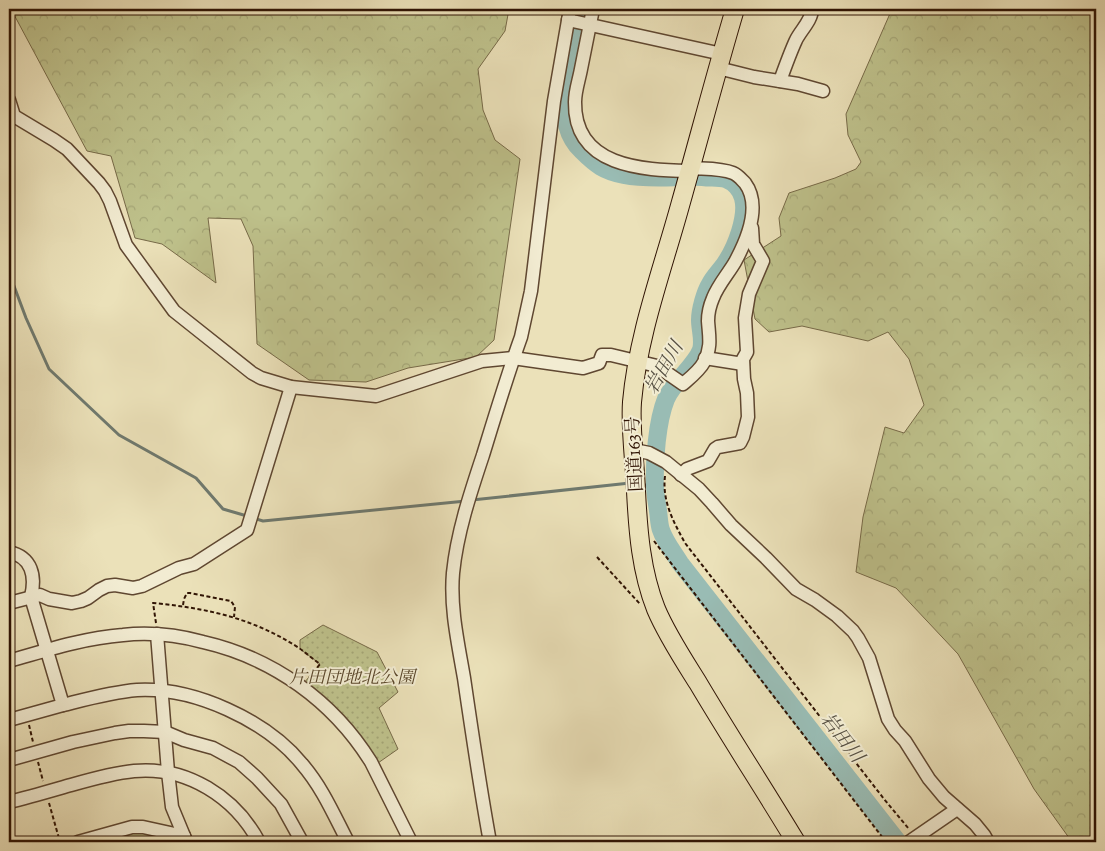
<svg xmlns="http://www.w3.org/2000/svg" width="1105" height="851" viewBox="0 0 1105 851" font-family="Alegreya,'Noto Serif JP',serif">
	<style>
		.grass { fill: url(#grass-dots); stroke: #776a48 }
		.forest { fill: url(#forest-crowns); stroke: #776a48 }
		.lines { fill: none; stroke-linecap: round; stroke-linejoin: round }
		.stream { stroke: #6f796e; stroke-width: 3 }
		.river { stroke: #99bcb4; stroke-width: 18 }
		.minor-casing { stroke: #5f4731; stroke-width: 15 }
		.highway-casing { stroke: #301404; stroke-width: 20 }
		.path { stroke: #301404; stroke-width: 2; stroke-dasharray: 4 2.5; stroke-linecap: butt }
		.minor { stroke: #f2ecd2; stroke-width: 12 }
		.highway { stroke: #ebe1b9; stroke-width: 18 }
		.labels { text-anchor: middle; stroke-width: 4; stroke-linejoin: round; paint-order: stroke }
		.street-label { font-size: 18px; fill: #301404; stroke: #f2ecd2 }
		.park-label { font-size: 18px; font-style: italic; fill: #5b482c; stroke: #f2ecd2 }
		.water-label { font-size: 19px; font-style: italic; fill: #554f42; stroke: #f2ecd2 }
	</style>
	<defs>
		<pattern id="grass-dots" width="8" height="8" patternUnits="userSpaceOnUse" patternTransform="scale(1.25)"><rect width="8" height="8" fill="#bec18b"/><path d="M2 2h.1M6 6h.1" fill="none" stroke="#a4a576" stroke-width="1.8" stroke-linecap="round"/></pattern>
		<pattern id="forest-crowns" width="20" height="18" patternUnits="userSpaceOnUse" patternTransform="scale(1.25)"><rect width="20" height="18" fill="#bec18b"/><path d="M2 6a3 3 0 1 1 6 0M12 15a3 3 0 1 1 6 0" fill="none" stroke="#a4a576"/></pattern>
	</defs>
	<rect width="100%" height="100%" fill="#ebe1b9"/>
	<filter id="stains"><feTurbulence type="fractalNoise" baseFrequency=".004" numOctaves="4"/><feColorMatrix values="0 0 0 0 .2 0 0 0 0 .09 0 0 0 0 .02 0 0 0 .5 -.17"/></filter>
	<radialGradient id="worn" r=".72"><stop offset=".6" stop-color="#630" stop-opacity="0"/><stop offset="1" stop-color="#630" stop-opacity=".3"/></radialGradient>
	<!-- grass -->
	<g class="grass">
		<polygon points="323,625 377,652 398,692 379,708 398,749 378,763 304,683 320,664 300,649 300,640"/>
		<polygon points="143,832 154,834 156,842 118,842 117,841 120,836 131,833"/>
	</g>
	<!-- forest -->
	<g class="forest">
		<polygon points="11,9 509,9 505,31 478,69 483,110 495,140 520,159 494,340 476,357 408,368 366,382 309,380 257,344 253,246 241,219 208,218 216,283 162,244 135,238 111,156 87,151"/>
		<polygon points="892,9 1096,9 1096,842 1072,842 1034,789 958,654 896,588 856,572 863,517 885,427 904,433 924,405 909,359 888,332 868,341 802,326 769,332 755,319 744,260 781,236 779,218 789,193 835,178 856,169 861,162 848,135 846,114"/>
	</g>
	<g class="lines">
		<!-- stream -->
		<g class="stream">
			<polyline points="9,276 14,286 26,318 49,369 119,435 196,478 223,509 247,516"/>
			<polyline points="645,485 655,485"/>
			<polyline points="472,500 630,483"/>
			<polyline points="253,518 263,521 466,501"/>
		</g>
		<!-- river -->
		<path class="river" d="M582,9L565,96C563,116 567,137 582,151C596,165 604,171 624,175C649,180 677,176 703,177C710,178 719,177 726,179C734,182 741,190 743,198C748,216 736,247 726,262C721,270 714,276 710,284C705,292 700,310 700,320C700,330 704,340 701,350C695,366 674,381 666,399C657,421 654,462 655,485C655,494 657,503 658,511C659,517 659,525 661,530C665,542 674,553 680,563L898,842"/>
		<!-- minor casing -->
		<g class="minor-casing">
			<g id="minor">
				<path d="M593,9C589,29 585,49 581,69C579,80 575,91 575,102C574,167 642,170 690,171"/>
				<polyline points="568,20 722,54"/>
				<polyline points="718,68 754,77 798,84 823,91"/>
				<path d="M780,81C785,67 790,53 796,40C801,30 812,20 812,9"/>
				<path d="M9,100L14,116L54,140L67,149L99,183L105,191L110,201L126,245L174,311L252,373L261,378L291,387L376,396L482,361L513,358L583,368L599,363L602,355H611L657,366L683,384C690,378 700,370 704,362C712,347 709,336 708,321C708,313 710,305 713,298C718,285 728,274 735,262C747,240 762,206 745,183C741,179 738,175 733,173C721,168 704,169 691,168"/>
				<polyline points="705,358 743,364"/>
				<polyline points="634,450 649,453 666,462 699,489 712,503 731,525 766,558 796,589 815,600 837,616 853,631 858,638 869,658 888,719 895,730 905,741 929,779 944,797 975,824 984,835 988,842"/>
				<polyline points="681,475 687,469 708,461 715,449 718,447 740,443 743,437 748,417 747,393 744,379 743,359 747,352 745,318 749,294 763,261 753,244 752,228"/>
				<path d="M9,552C32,557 36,576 31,597L63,705L9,720"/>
				<polyline points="9,603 40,595 49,599 72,603 81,601 88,598 99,590 107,586 115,585 133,588 142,586 179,568 194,564 247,530 291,387"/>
				<polyline points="157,634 168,772 172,807 184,836"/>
				<path d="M9,661C47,650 84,638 123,635C150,632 177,635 203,642C273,658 333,701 371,762L411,842"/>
				<path d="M63,705C87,699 112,692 137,690C194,687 266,720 302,764C322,787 334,815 348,842"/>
				<polyline points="9,760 73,742 115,733 129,731 144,731 165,732 184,740 213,748 239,762 257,778 281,804 302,842"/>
				<path d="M9,802C30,797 50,791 71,785C92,779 113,773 134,771C187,766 235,797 259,842"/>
				<polyline points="78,842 132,827 143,827 184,836 186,841"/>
				<path d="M490,842C480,788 472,733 464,678C458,643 450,608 453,573C457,533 470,494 483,455C495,416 507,376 521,337L531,291L554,101L570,9"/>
				<polyline points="909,842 957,809"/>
			</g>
		</g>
		<!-- highway casing -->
		<g class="highway-casing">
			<path id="highway" d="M735,9C716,73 699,138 681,202C663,268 638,334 632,402C630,429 635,462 636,491C638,531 641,571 656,609C667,635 683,659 698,683C730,737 764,789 796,842"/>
		</g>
		<!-- path -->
		<g class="path">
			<path d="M665,476C662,501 673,521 685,543L884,799L909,829"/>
			<polyline points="654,541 886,842"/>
			<polyline points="597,557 640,604"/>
			<polyline points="183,605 184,599 187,593 190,593 231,601 235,607 234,617"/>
			<path d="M156,623L153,603C206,608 253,618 299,648C306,653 313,659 320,664L308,679"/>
			<polyline points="29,725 33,742"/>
			<polyline points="38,762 43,781"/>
			<polyline points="49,803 60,842"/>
		</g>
		<!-- minor -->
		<use href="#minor" class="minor"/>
		<!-- highway -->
		<use href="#highway" class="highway"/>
	</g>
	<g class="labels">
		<!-- street labels -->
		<g class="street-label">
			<text transform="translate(634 454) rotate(-93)" y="6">国道163号</text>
		</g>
		<!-- park labels -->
		<g class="park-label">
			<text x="352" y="683">片田団地北公園</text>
		</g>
		<!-- water labels -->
		<g class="water-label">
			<text transform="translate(663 367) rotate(-60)" y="7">岩田川</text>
			<text transform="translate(843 737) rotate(52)" y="7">岩田川</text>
		</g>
	</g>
	<!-- margin -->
	<rect width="1105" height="851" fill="none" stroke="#ebe1b9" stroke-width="30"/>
	<rect x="10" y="10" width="1085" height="831" fill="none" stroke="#301404" stroke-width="2.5"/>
	<rect x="15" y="15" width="1075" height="821" fill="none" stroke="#301404"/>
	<rect width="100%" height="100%" filter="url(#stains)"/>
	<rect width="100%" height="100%" fill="url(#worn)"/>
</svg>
